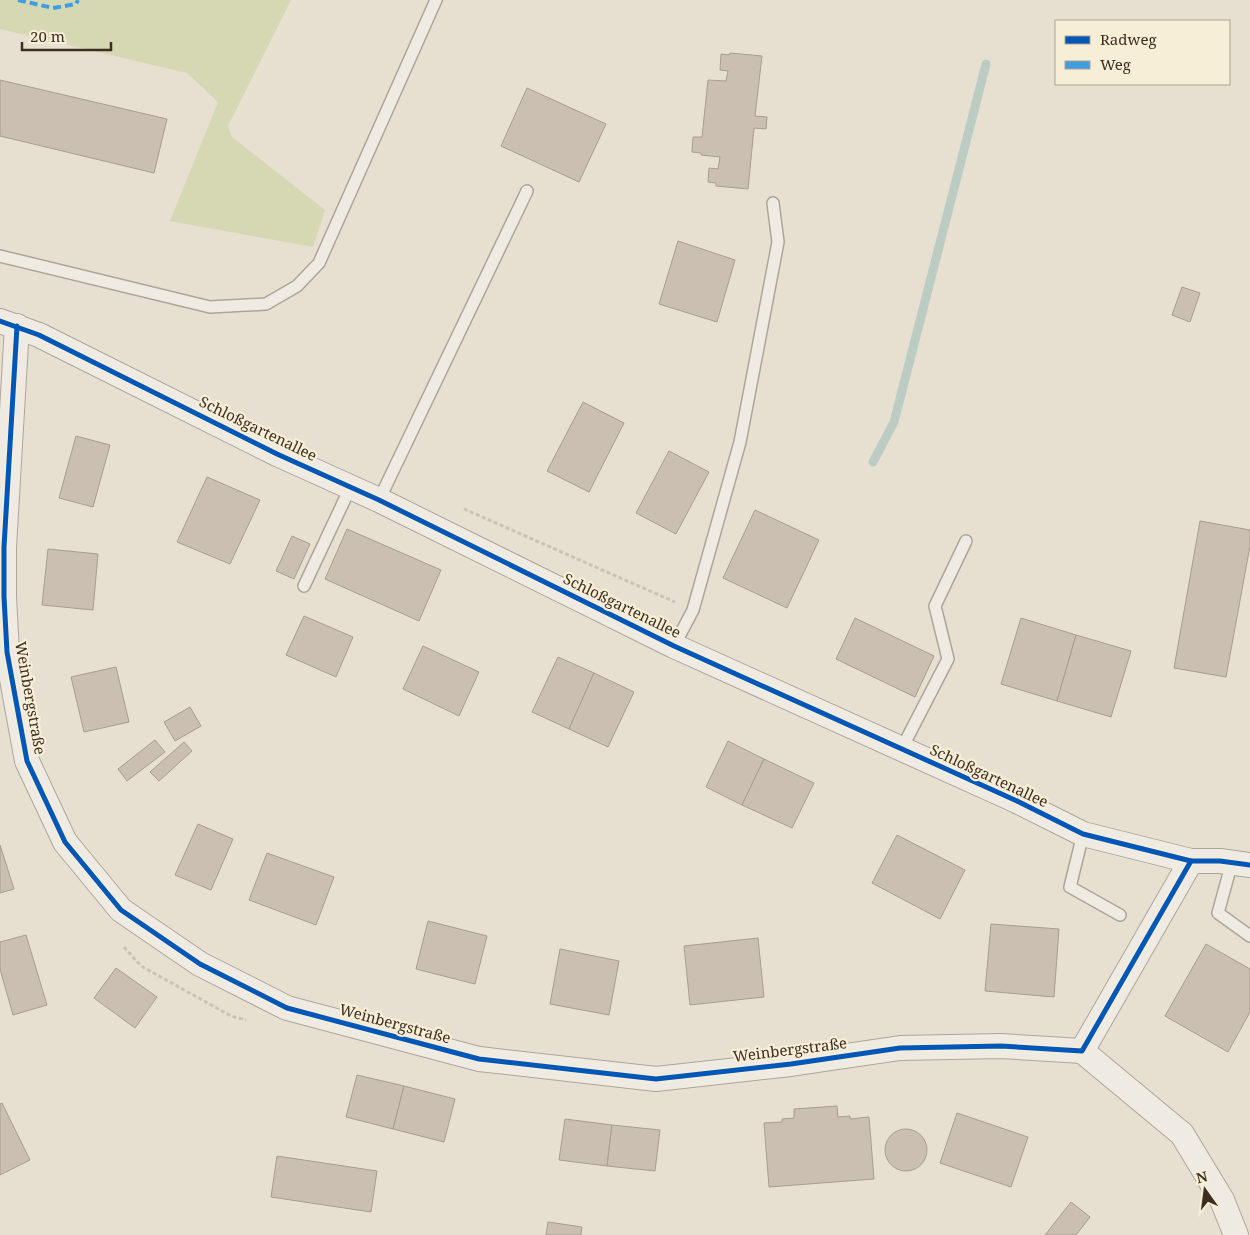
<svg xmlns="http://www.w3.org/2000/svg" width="1250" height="1235" viewBox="0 0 1250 1235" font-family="'Noto Serif',serif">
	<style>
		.grass { fill: #d6d7b3 }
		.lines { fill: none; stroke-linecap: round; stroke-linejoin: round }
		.stream { stroke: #bcccc2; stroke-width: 9 }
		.building { fill: #cbbfb2; stroke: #a89c90 }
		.service-casing { stroke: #ada599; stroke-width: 14 }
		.minor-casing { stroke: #ada599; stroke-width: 26 }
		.path { stroke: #c8c2b9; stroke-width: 3; stroke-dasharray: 4 2.5; stroke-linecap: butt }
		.service { stroke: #efebe3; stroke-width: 11 }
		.minor { stroke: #efebe3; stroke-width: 24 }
		.quiet { stroke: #3f9de0; stroke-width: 4; stroke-dasharray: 8 4; stroke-linecap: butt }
		.cycleway-casing { stroke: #f7eed8; stroke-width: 8 }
		.cycleway { stroke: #0057b8; stroke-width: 5 }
		.labels { text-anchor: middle; stroke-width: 4.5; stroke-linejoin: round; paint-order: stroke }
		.street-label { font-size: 15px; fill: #3d2e20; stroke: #f7eed8 }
	</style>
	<rect width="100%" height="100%" fill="#e7e0d1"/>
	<!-- grass -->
	<polygon class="grass" points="0,0 291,0 228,126 232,137 325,210 313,247 170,221 218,102 187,73 0,29"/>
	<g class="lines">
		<!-- stream -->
		<polyline class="stream" points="873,462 894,422 986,64"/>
	</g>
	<!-- building -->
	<g class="building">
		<polygon points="730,53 762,56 755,116 767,117 766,129 754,128 748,189 716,186 716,183 708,182 709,168 718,169 720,157 701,155 701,153 692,152 693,137 702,137 708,80 726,81 728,71 720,70 721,54 729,55"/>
		<polygon points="0,80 167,119 154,173 0,136"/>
		<polygon points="527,88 606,124 579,182 501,146"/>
		<polygon points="678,241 735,260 717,322 659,304"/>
		<polygon points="1182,287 1200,293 1190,322 1172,315"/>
		<polygon points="583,402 624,423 589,492 547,471"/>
		<polygon points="76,436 110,445 93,507 59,498"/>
		<polygon points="669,451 709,472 676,534 636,513"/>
		<polygon points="207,477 260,500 230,564 177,542"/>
		<polygon points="755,510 819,540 787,608 723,578"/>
		<polygon points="1200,521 1250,530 1250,546 1226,677 1174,668"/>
		<polygon points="347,529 441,570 419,621 325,579"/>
		<polygon points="292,536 310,544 294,579 276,571"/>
		<polygon points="48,549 98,554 93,610 42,605"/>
		<polygon points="304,616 353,637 336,677 286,655"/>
		<polygon points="855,618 934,656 915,697 836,659"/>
		<polygon points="1021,618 1076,635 1057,701 1001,684"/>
		<polygon points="1076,635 1131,651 1111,717 1057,701"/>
		<polygon points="423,646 479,672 459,716 403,689"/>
		<polygon points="558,657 594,673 569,729 532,712"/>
		<polygon points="116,667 129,722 84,732 71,677"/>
		<polygon points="594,673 634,692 608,747 569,729"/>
		<polygon points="190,707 201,726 175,741 164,722"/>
		<polygon points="155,740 165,752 127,781 118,769"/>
		<polygon points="728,741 764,759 742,805 706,787"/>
		<polygon points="184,742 192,751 159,781 150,772"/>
		<polygon points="764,759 814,783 792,828 742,805"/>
		<polygon points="198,824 233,839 211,890 175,875"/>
		<polygon points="897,835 965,870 940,919 872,883"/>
		<polygon points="0,845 14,889 0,893"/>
		<polygon points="267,853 334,877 316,925 249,900"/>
		<polygon points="428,921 487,936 475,984 416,969"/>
		<polygon points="991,924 1059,929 1054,997 985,991"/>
		<polygon points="26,935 47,1005 13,1015 0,969 0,942"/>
		<polygon points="758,938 764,997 690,1005 684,946"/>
		<polygon points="1206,944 1250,969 1250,1012 1228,1052 1165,1016"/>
		<polygon points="560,949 619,961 609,1015 550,1004"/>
		<polygon points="116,968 157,997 135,1028 94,998"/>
		<polygon points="357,1075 404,1086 393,1129 346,1117"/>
		<polygon points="404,1086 455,1099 444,1142 393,1129"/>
		<polygon points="2,1103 30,1160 0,1175 0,1104"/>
		<polygon points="837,1106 838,1117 850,1116 850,1119 869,1117 874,1179 769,1187 764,1123 782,1122 782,1119 794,1118 794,1109"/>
		<polygon points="957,1113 1028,1137 1011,1187 940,1163"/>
		<polygon points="565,1119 612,1125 607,1166 559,1160"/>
		<polygon points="612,1125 660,1130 655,1171 607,1166"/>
		<circle cx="906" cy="1150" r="21"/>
		<polygon points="277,1156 377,1171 371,1212 271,1197"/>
		<polygon points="1071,1202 1090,1217 1076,1235 1045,1235"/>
		<polygon points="548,1222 582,1227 581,1235 546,1235"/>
	</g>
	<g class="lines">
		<!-- service casing -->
		<g class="service-casing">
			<g id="service">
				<polyline points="0,256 210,307 266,304 297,286 319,263 436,0"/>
				<polyline points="379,500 527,191"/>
				<polyline points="304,586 351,486"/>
				<polyline points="674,646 693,610 740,442 778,242 773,203"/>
				<polyline points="901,750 948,659 935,606 966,541"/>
				<polyline points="1083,834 1070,887 1120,915"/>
				<polyline points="1232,862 1218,913 1250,936"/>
			</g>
		</g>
		<!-- minor casing -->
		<g class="minor-casing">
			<g id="minor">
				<polyline points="0,321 39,335 277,454 379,500 674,646 1017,801 1083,834 1191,861 1220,861 1250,865"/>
				<polyline points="17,326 4,547 4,597 7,652 27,761 65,842 121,910 200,964 287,1008 479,1059 656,1079 791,1064 900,1048 1001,1046 1082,1051 1191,861"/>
				<polyline points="1082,1051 1182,1134 1222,1200 1236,1235"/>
			</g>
		</g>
		<!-- path -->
		<g class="path">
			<polyline points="464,509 675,602"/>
			<polyline points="124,947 141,966 231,1016 246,1020"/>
		</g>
		<!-- service -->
		<use href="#service" class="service"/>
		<!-- minor -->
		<use href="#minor" class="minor"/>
		<!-- quiet -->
		<polyline class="quiet" points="18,0 53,8 76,4 78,0"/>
		<!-- cycleway casing -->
		<g class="cycleway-casing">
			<g id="cycleway">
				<polyline points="0,321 39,335 277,454 379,500 674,646 1017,801 1083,834 1191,861 1220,861 1250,865"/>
				<polyline points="17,326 4,547 4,597 7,652 27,761 65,842 121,910 200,964 287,1008 479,1059 656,1079 791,1064 900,1048 1001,1046 1082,1051 1191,861"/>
			</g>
		</g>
		<!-- cycleway -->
		<use href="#cycleway" class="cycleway"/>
	</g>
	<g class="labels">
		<!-- street labels -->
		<g class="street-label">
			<text transform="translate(258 429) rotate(26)" y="5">Schloßgartenallee</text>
			<text transform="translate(622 606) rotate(26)" y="5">Schloßgartenallee</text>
			<text transform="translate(30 698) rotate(80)" y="5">Weinbergstraße</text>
			<text transform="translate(989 776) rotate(25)" y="5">Schloßgartenallee</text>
			<text transform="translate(395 1024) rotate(15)" y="5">Weinbergstraße</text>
			<text transform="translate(790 1050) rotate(-7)" y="5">Weinbergstraße</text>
		</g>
	</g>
	<!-- legend -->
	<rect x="1055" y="20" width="175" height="65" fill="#f7eed8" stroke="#ada18e"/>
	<rect x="1065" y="36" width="25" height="8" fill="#0057b8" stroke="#ada18e"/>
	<text x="1100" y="45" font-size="15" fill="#3d2e20">Radweg</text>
	<rect x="1065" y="61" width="25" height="8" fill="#3f9de0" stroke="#ada18e"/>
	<text x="1100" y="70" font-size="15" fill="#3d2e20">Weg</text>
	<!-- north arrow -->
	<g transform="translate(1205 1190) rotate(346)" stroke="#f7eed8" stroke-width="4" paint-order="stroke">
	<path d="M0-4L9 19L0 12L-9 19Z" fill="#3d2e20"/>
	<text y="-8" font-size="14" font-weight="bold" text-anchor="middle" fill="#3d2e20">N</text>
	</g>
	<!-- scale -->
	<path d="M22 42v8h89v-8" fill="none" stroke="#3d2e20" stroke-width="2.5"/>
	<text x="30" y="42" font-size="15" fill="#3d2e20" stroke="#f7eed8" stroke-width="4" paint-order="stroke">20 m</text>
</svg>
